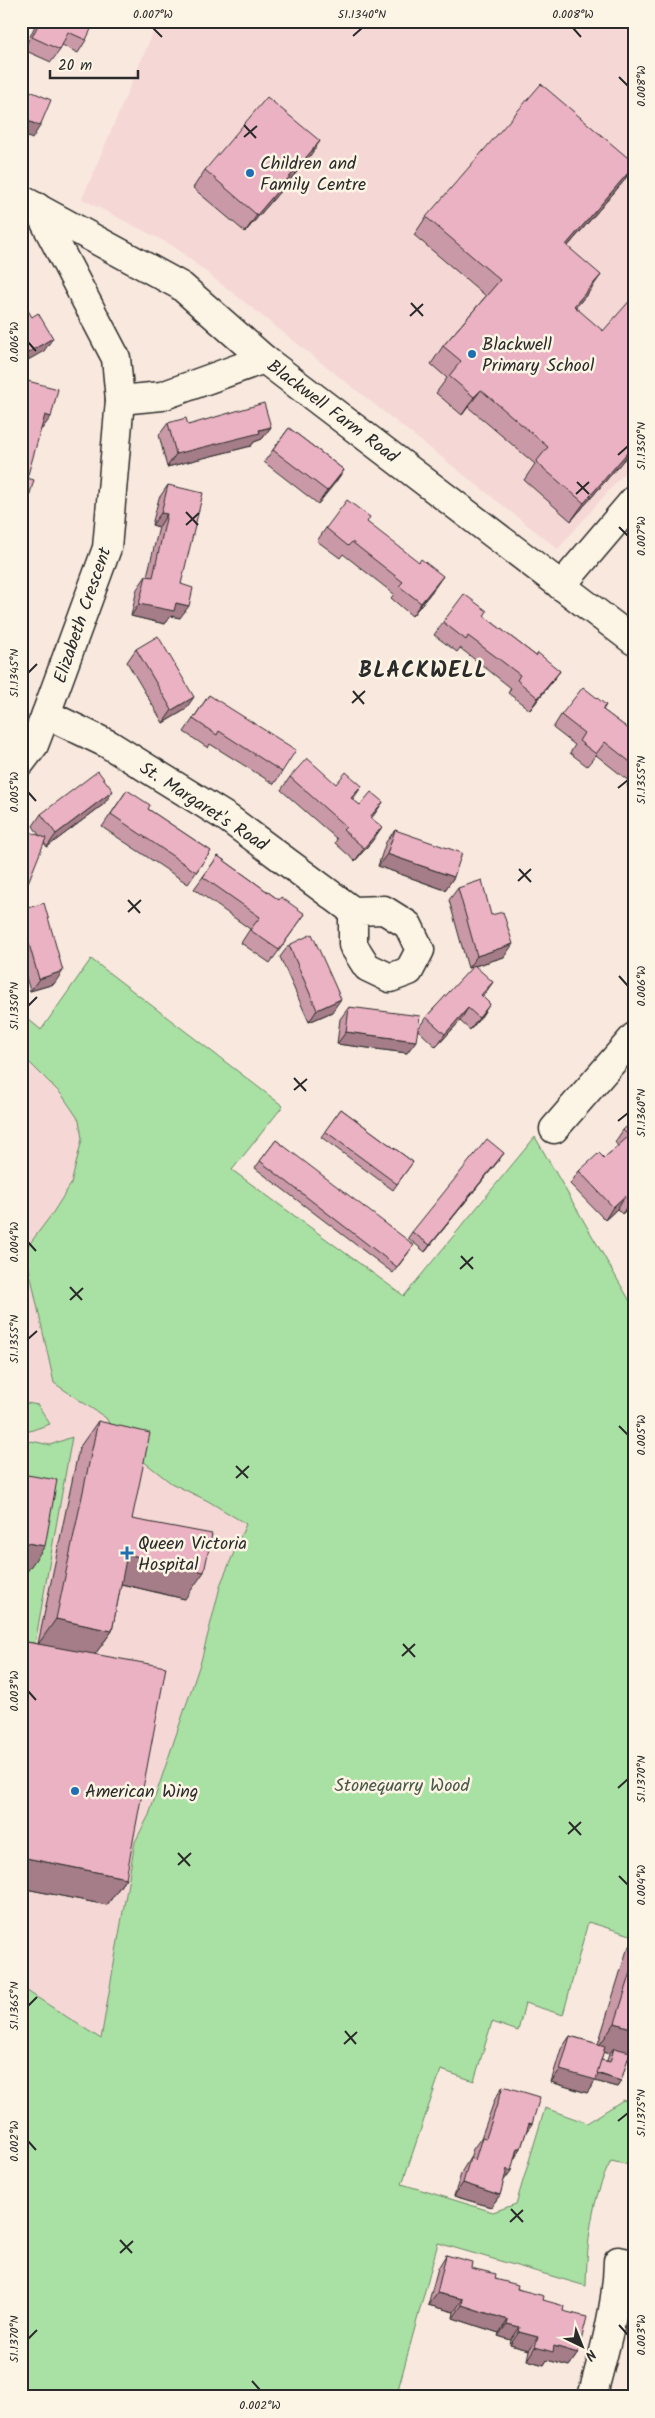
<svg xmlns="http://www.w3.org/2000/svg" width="655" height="2418" viewBox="0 0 655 2418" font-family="Kalam,sans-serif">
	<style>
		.built { fill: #f5d8d6 }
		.green { fill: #a9e0a3; stroke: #6a8667 }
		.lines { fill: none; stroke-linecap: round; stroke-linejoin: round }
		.minor-casing { stroke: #2b2b2b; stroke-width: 31 }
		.minor { stroke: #fcf5e5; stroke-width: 28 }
		.wall { fill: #ca99a8; stroke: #2b2b2b; fill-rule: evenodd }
		.shaded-wall { fill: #a47d88; stroke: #2b2b2b }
		.building { fill: #ebb2c3; stroke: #2b2b2b }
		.ticks { fill: none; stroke: #2b2b2b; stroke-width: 2 }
		.poi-dot { fill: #1f6fb2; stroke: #fcf5e5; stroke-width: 2 }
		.labels { text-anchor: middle; stroke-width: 5; stroke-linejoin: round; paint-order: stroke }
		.poi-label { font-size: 18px; fill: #2b2b2b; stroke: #fcf5e5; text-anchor: start }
		.street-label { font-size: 18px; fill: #2b2b2b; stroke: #fcf5e5 }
		.park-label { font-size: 18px; fill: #4a5849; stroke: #fcf5e5 }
		.district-label { font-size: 22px; font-weight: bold; letter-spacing: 1px; fill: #2b2b2b; stroke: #fcf5e5 }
		.neatline { fill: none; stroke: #2b2b2b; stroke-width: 2 }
		.ticks-label { font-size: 12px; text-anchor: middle; fill: #2b2b2b }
	</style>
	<rect width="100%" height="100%" fill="#f9e8de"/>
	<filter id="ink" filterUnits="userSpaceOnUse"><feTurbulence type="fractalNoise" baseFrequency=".02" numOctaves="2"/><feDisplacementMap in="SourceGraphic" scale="10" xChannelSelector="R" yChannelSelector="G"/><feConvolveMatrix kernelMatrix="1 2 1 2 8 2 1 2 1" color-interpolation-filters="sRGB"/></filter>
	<g filter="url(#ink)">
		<!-- built -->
		<g class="built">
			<polygon points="158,21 634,21 634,462 558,549 173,246 82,199"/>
			<polygon points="21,1013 404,1296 221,1583 201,1661 149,1815 135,1842 101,2040 21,1987"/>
		</g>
		<!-- green -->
		<g class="green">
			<path d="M91,959L283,1106L232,1170L404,1296L535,1137L634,1308V1936L588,1922L563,2015L525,2003L518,2031L492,2022L474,2081L441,2070L402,2184L493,2212L516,2204L545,2108L587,2123L623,2100L634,2104V2166L611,2161C591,2199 587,2244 586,2286L438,2243L396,2397H21V1987L101,2039L135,1842L149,1815L201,1661L221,1583L246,1524L208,1501L171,1483L120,1443L106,1418L54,1383L25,1250L52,1214L71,1184L82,1139L79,1120L62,1095L21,1054V1013L41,1030Z"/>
			<polygon points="21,1402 38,1405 50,1424 21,1434"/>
			<polygon points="72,1437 34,1649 21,1647 21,1445 31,1441 50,1445"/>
		</g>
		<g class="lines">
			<!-- minor casing -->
			<g class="minor-casing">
				<g id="minor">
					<polyline points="21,199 181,286 264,359 634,641"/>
					<polyline points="120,400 162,396 264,359"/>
					<polyline points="561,586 634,500"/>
					<polyline points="46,714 108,744 229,819 353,911 384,910 408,925 420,950 409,971 390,978 367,967 353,945 353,911"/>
					<polyline points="21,762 34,745 46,714 107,548 120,400 116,358 37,207"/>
					<polyline points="554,1129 634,1037"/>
					<path d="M592,2397C604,2352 617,2308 618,2261L634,2264"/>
				</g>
			</g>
			<!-- minor -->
			<use href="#minor" class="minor"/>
		</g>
		<!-- wall -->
		<g class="wall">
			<polygon points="37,21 86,21 86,40 78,53 62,45 60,50 51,62 24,50"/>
			<polygon points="308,159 245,232 193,188 205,170"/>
			<polygon points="634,166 623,182 568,246 589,292 576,307 634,448 571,521 524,480 535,464 468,407 462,415 436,393 447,378 431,364 443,346 486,296 414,235 426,217"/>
			<polygon points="168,423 188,425 271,427 262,439 254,442 251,446 167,467 159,435"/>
			<polygon points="289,428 344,470 318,504 264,462"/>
			<polygon points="168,485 181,584 180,618 171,616 165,624 131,616 137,589 146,576 147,576 159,527 152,525 159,498"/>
			<polygon points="367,522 434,589 412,616 391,598 394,594 343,554 340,558 317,541 326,528"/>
			<polygon points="484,616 536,656 560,671 551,683 530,710 508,693 511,688 487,669 460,648 457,652 434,635 443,622"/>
			<polygon points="136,649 185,710 163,723 127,662"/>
			<polygon points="209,695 282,772 274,784 210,744 208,748 184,732"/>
			<polygon points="606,705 603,710 634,733 634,792 627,786 630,782 596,755 587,766 570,753 575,745 553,728 561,715"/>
			<polygon points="290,777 352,800 360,805 383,802 371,818 373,840 355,861 335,843 337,839 281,790"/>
			<polygon points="127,790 148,809 211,851 188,884 102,827"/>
			<polygon points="104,804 47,847 33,826 41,814"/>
			<polygon points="395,830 454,877 445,890 378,866 386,842"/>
			<polygon points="218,856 279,900 305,914 270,963 241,943 250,929 194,889"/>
			<polygon points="458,888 504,957 475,966 484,995 482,997 481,1017 470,1030 460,1021 436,1047 418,1030 407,1053 337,1044 340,1019 349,1007 418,1029 426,1017 473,967 468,968 449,900"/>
			<polygon points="21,910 54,984 30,991 21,960"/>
			<polygon points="289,945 332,1012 309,1022 280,957"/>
			<polygon points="634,1100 634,1113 628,1107"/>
			<polygon points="341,1109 413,1162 393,1190 321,1137"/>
			<polygon points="634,1120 634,1203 622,1214 617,1209 605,1220 570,1184 579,1171 604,1158 618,1146 615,1142 623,1130"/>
			<polygon points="276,1140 409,1252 393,1273 255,1168"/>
			<polygon points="499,1160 425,1252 408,1238 412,1232"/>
			<polygon points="98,1421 132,1519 185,1599 121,1584 112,1631 95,1654 126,1878 107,1905 21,1888 21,1641 38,1644 79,1448"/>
			<path d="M634,1941V2058L631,2061L627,2060L621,2081L617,2087L595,2081L587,2093L551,2082L561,2049L570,2036L598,2044L627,1950ZM603,2052L609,2054L607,2061L601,2060Z"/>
			<polygon points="503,2086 526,2132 521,2148 514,2159 504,2179 500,2195 491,2207 454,2196 462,2171 470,2158 473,2149 481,2138 495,2099"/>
			<polygon points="446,2255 471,2268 543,2300 563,2311 578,2353 569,2366 547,2360 544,2365 527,2360 529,2350 510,2345 511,2340 498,2336 499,2333 453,2318 454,2312 428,2305 438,2268"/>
		</g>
		<!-- shaded-wall -->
		<g class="shaded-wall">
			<polygon points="21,118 40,126 32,139 21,134"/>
			<polygon points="320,141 308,159 245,232 257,215"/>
			<polygon points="634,166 623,182 554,262 566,245"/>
			<polygon points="601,275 589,292 562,323 574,306"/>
			<polygon points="53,338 44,351 21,364 22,356"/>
			<polygon points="481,390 468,407 462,415 474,397"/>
			<polygon points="45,415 51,417 42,429 36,428"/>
			<polygon points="271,427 262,439 254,442 251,446 167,467 176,454"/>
			<polygon points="634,445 634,448 571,521 584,503"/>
			<polygon points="344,470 335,483 318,504 327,491"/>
			<polygon points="21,506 26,507 21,515"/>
			<polygon points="161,513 167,514 159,527 152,525"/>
			<polygon points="443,576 434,589 412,616 421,603"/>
			<polygon points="176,603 189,606 180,618 171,616 165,624 131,616 139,604"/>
			<polygon points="560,671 551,683 530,710 538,698"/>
			<polygon points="194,697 185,710 163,723 172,710"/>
			<polygon points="362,786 353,799 342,811 351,798"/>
			<polygon points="113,791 104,804 47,847 56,834"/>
			<polygon points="383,802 374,815 361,830 370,817"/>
			<polygon points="382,827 373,840 355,861 364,848"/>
			<polygon points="387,854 454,877 445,890 378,866"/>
			<polygon points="513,944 504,957 468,968 477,956"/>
			<polygon points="63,971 54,984 30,991 39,979"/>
			<polygon points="493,982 484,995 472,1008 481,995"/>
			<polygon points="341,999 332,1012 309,1022 317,1010"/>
			<polygon points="490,1004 481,1017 470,1030 479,1018"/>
			<polygon points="468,1008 460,1021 436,1047 445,1034"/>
			<polygon points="346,1032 416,1041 407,1053 337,1044"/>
			<polygon points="504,1153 499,1160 425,1252 430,1245"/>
			<polygon points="625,1196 617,1209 605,1220 613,1207"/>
			<polygon points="634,1199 634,1203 622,1214 630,1202"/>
			<polygon points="21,1542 45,1546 26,1573 21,1572"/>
			<polygon points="127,1554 204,1572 185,1599 109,1581"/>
			<polygon points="56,1619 112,1631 93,1657 37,1646"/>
			<polygon points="21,1857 126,1878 107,1905 21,1888"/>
			<polygon points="615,2023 634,2029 634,2058 631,2061 612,2055 614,2048 609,2054 596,2050"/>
			<polygon points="560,2070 595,2073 621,2081 617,2087 595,2081 587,2093 551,2082"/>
			<polygon points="529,2123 532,2124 523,2136"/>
			<polygon points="517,2148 521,2148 513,2161"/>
			<polygon points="507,2169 511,2171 502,2183"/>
			<polygon points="463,2183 500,2195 491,2207 454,2196"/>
			<polygon points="437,2293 463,2299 454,2312 428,2305"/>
			<polygon points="462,2305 508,2320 499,2333 453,2318"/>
			<polygon points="507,2324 520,2327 511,2340 498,2336"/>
			<polygon points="519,2332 538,2337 529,2350 510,2345"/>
			<polygon points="554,2346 578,2353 569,2366 547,2360 544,2365 527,2360 535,2347"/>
		</g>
		<!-- building -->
		<g class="building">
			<polygon points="40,21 86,21 93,25 86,40 68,32 60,50 32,37"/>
			<polygon points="541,84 634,163 634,166 566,245 601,275 574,306 603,331 633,297 634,297 634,445 584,503 536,462 548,447 481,390 474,397 449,376 461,361 443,346 500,280 426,217"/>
			<polygon points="21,87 51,100 40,126 21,118"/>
			<polygon points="267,97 320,141 257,215 205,170"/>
			<polygon points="21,299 32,317 38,313 53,338 22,356"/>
			<polygon points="24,380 58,389 51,417 45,415 27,478 34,480 26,507 21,506 21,390"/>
			<polygon points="264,403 271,427 259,430 260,433 176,454 168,423 186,418 188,425"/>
			<polygon points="289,428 344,470 327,491 273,450"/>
			<polygon points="168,485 203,493 181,584 193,588 189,606 176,603 174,611 139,604 146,576 153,577 167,514 161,513"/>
			<polygon points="347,500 370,517 367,522 419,562 421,559 443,576 421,603 399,586 403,582 352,542 348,546 326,528"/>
			<polygon points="21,523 28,525 21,548"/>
			<polygon points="464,594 487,611 484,616 536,656 538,653 560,671 538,698 517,680 520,675 495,656 468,636 466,640 443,622"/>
			<polygon points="158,636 194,697 172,710 136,649"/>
			<polygon points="583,687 606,705 602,709 634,733 634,765 605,742 596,754 579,741 584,733 561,715"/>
			<polygon points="209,695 296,750 282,772 219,731 217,735 193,719"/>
			<polygon points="307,758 336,784 346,772 362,786 351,798 360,805 371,792 383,802 370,817 382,827 364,848 343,830 346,827 290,777"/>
			<polygon points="98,771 113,791 56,834 41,814"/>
			<polygon points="127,790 150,805 148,809 211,851 196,872 111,814"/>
			<polygon points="22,829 46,838 21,900 21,831"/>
			<polygon points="395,830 462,853 454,877 387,854"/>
			<polygon points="218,856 279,900 281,897 305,914 279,950 250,930 260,917 203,877"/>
			<polygon points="482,880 491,915 503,912 513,944 477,956 458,888"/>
			<polygon points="44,903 63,971 39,979 21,916 21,910"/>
			<polygon points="312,934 341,999 317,1010 289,945"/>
			<polygon points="474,965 493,982 481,995 490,1004 479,1018 468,1008 445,1034 426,1017"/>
			<polygon points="349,1007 420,1016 416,1041 346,1032"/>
			<polygon points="341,1109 413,1162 397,1184 325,1131"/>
			<polygon points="634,1120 634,1199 630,1202 625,1196 613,1207 579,1171 599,1153 604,1158 629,1136 623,1130"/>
			<polygon points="487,1139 504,1153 430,1245 412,1232"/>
			<polygon points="276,1140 414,1245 397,1267 260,1161"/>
			<polygon points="98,1421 150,1433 132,1519 212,1534 204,1572 127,1554 112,1631 56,1619"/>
			<polygon points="21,1474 57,1480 45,1546 21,1542"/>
			<polygon points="21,1641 166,1667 126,1878 21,1857"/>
			<polygon points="634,1963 634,2029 615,2023"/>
			<polygon points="570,2036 605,2046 596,2080 560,2070"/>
			<polygon points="614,2048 630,2052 621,2081 597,2073 601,2060 610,2062"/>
			<polygon points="503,2086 540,2097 532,2124 529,2123 521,2148 517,2148 511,2171 507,2169 500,2195 463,2183 470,2158 475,2160 482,2137 486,2138"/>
			<polygon points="446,2255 472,2262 471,2268 496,2274 495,2279 518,2285 517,2289 544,2296 543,2300 564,2306 563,2311 587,2317 578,2353 554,2346 553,2352 535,2347 538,2337 519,2332 520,2327 507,2324 508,2320 462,2305 463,2299 437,2293"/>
		</g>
	</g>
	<!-- ticks -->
	<path class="ticks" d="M153,28L162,37M573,28L581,37M353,36L362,28M619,77L628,86M244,125L256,138M244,137L257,126M411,303L423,316M410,316L423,304M28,342L36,351M618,455L628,446M577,482L589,494M576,494L589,482M186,512L198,525M186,525L199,513M619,527L628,536M28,673L37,664M353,691L364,704M352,703L365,691M618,788L628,780M28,792L36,801M519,869L531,882M518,881L531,869M128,900L140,913M128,912L141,900M619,976L628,986M28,1006L37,997M294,1078L306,1091M294,1090L307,1079M618,1121L628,1113M28,1242L36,1251M461,1256L473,1269M460,1269L473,1257M70,1287L82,1300M70,1300L83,1288M28,1339L37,1331M619,1426L628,1435M236,1466L248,1478M236,1478L249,1466M403,1644L415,1657M402,1656L415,1644M28,1691L36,1700M618,1788L628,1779M569,1822L581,1835M568,1834L581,1822M178,1853L190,1866M178,1865L191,1853M619,1876L628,1885M28,2006L37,1997M345,2031L356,2044M344,2044L357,2032M618,2121L628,2113M28,2141L36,2150M511,2209L523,2222M510,2222L523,2210M120,2240L132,2253M120,2253L133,2241M619,2325L628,2335M28,2339L37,2330M252,2381L260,2390"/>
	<!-- markers -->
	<g class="poi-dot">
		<circle cx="250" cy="173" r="5"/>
		<circle cx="472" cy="354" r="5"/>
		<path d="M124.5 1545.5h5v5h5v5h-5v5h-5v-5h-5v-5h5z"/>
		<circle cx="75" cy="1791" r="5"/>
	</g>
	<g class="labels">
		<!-- poi labels -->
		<g class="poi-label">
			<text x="260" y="169">Children and<tspan x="260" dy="21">Family Centre</tspan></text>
			<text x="482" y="350">Blackwell<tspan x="482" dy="21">Primary School</tspan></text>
			<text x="138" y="1549">Queen Victoria<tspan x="138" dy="21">Hospital</tspan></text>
			<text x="85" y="1797">American Wing</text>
		</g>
		<!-- street labels -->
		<g class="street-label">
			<text transform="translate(333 411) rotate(37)" y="6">Blackwell Farm Road</text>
			<text transform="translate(82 615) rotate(-71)" y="6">Elizabeth Crescent</text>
			<text transform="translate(204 806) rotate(33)" y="6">St. Margaret's Road</text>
		</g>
		<!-- park labels -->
		<g class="park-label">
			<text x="402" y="1791">Stonequarry Wood</text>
		</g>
		<!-- district labels -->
		<g class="district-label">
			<text x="423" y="677">BLACKWELL</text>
		</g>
	</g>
	<!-- margin -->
	<rect width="655" height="2418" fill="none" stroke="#fcf5e5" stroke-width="55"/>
	<!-- north arrow -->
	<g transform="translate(582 2346) rotate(137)" stroke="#fcf5e5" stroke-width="4" paint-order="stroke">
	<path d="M0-4L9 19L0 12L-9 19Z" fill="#2b2b2b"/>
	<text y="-8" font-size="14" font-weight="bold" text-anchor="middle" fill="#2b2b2b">N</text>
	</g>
	<!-- scale -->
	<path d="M50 70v8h88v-8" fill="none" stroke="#2b2b2b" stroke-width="2.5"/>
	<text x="58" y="70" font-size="15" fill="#2b2b2b" stroke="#fcf5e5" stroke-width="4" paint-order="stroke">20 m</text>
	<rect x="28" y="28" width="600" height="2362" class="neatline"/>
	<g class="ticks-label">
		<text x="153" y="18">0.007°W</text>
		<text x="362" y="18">51.1340°N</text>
		<text x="573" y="18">0.008°W</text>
		<text transform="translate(641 86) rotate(-90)" y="4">0.008°W</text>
		<text transform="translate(14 342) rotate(-90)" y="4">0.006°W</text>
		<text transform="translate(641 446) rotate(-90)" y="4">51.1350°N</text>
		<text transform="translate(641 536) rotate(-90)" y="4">0.007°W</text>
		<text transform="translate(14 673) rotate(-90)" y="4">51.1345°N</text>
		<text transform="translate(641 780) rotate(-90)" y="4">51.1355°N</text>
		<text transform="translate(14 792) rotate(-90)" y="4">0.005°W</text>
		<text transform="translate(641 986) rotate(-90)" y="4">0.006°W</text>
		<text transform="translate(14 1006) rotate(-90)" y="4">51.1350°N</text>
		<text transform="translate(641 1113) rotate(-90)" y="4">51.1360°N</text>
		<text transform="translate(14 1242) rotate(-90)" y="4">0.004°W</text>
		<text transform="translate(14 1339) rotate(-90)" y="4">51.1355°N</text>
		<text transform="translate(641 1435) rotate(-90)" y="4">0.005°W</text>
		<text transform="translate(14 1691) rotate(-90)" y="4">0.003°W</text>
		<text transform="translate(641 1779) rotate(-90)" y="4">51.1370°N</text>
		<text transform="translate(641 1885) rotate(-90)" y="4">0.004°W</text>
		<text transform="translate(14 2006) rotate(-90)" y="4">51.1365°N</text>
		<text transform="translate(641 2113) rotate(-90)" y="4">51.1375°N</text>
		<text transform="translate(14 2141) rotate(-90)" y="4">0.002°W</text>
		<text transform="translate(641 2335) rotate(-90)" y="4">0.003°W</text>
		<text transform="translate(14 2339) rotate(-90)" y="4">51.1370°N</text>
		<text x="260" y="2409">0.002°W</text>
	</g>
</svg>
